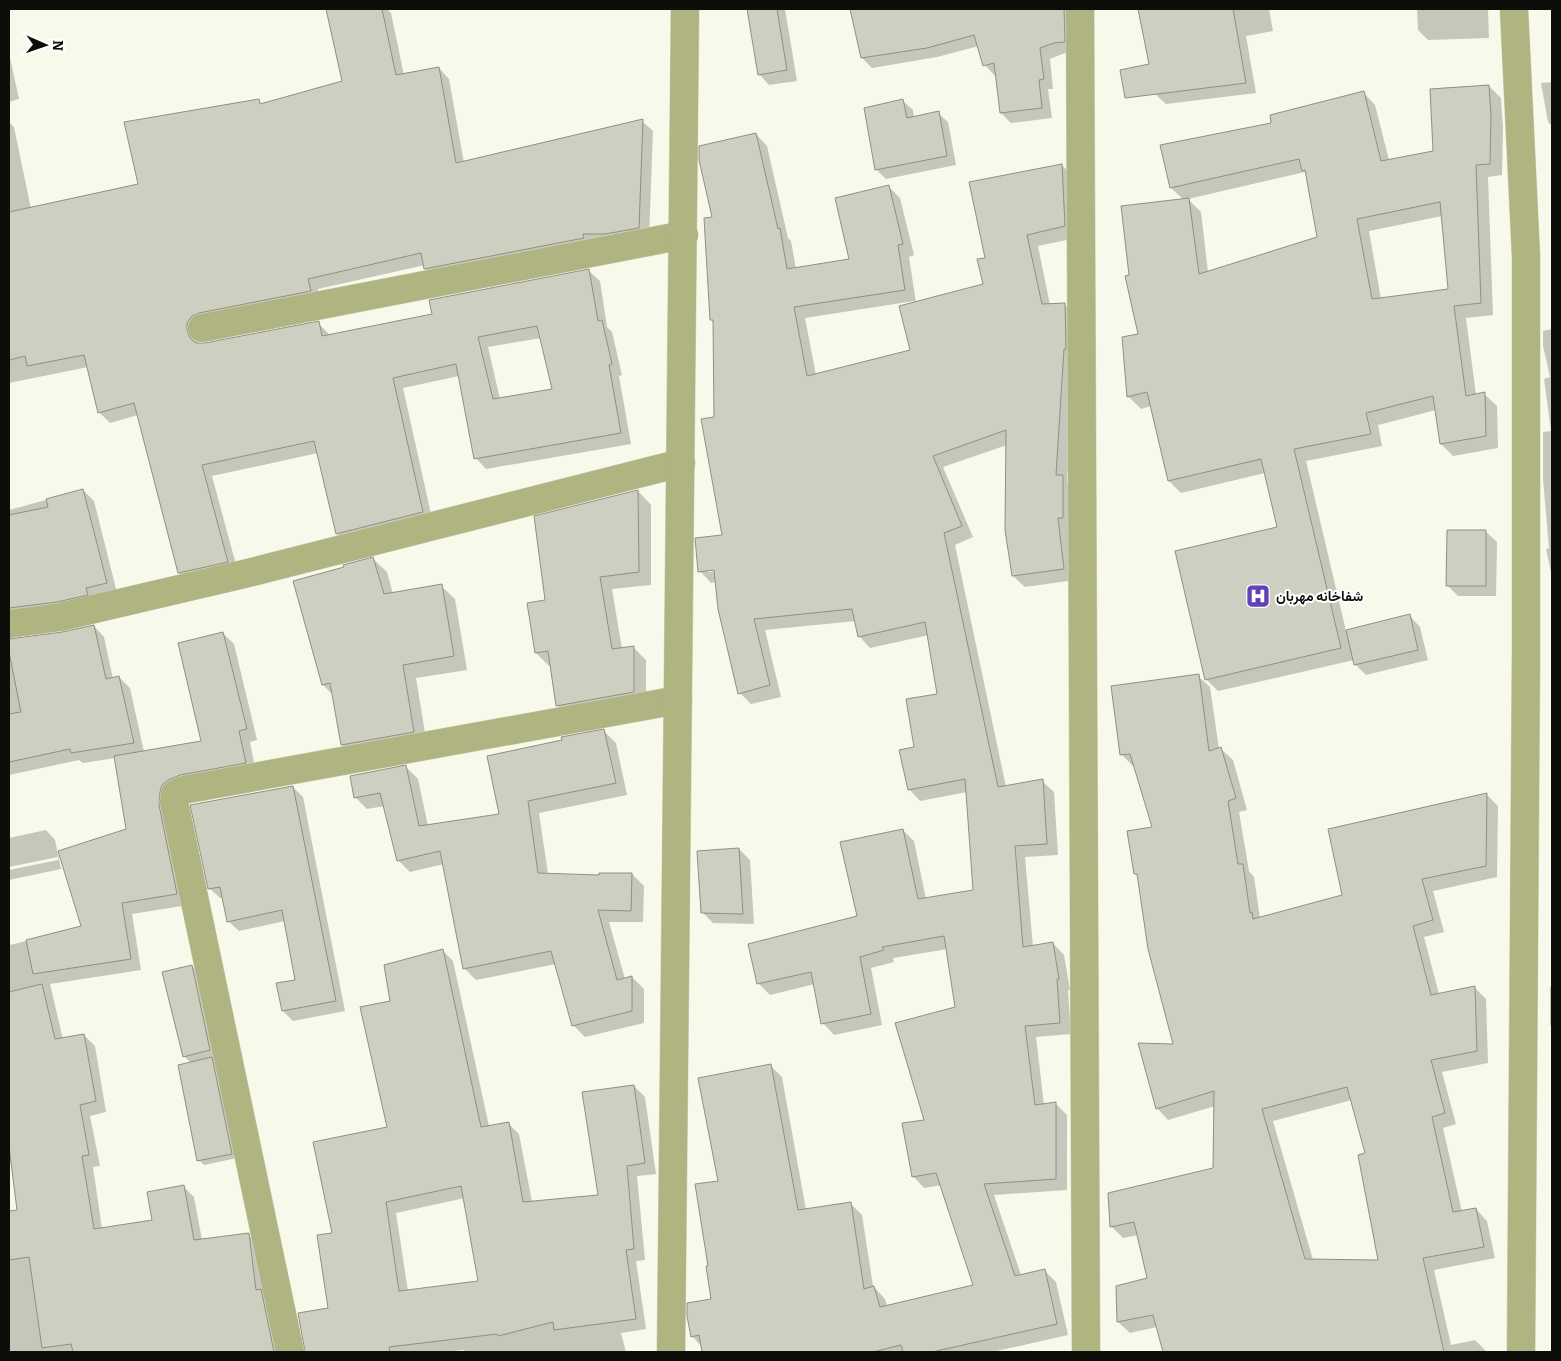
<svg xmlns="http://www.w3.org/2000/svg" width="1561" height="1361" viewBox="0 0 1561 1361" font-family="Bitter,Vazirmatn,serif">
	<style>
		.shadow { fill: #0003; fill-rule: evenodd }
		.building { fill: #cdcfc0; stroke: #8e9082; fill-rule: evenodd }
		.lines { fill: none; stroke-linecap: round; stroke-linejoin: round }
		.street-casing { stroke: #d2d3c6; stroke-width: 29 }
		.street { stroke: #afb481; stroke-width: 28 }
		.labels { text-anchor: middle; stroke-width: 4; stroke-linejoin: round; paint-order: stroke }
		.poi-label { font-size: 14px; font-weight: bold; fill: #0d0e09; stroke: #fff; text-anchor: start }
	</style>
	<rect width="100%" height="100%" fill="#f7f9ea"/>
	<!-- shadow -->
	<g class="shadow">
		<path d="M347,9H387L391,13L404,75L439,68L449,79L464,163L642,121L653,131L649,238L436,279L425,269V265L318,289L321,302L198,334V344L205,345L318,323L329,334L330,336L433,315L589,271L600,281L607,327L612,332L622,375L619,376L631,444L486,469L476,458L459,376L403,388L433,523L348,545L337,534L318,453L212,476L238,572L190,584L179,573L138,415L110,423L99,412L88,367L9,383V306L16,304L9,271V122L14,127L31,209L139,185L258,100L263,105L343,81L328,13ZM541,338L554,390L500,399L488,347Z"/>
		<polygon points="748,9 785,9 797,81 769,85 759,74"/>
		<polygon points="851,9 1071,9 1074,52 1065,53 1050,59 1053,89 1048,89 1052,118 1011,123 1001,113 996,75 995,76 985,65 979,46 937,57 872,68 862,58"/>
		<polygon points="1139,9 1269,9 1273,31 1246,36 1256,93 1166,104 1155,94"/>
		<polygon points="1417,9 1488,9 1489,38 1428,40 1418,30"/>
		<polygon points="9,53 19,99 9,102"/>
		<polygon points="1552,82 1552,126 1548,122 1541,83"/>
		<path d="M1489,86L1501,98L1503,128L1502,175L1488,177L1493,315L1466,318L1476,395L1484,394L1497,406L1498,448L1453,456L1441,444L1436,410L1378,425L1382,446L1306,461L1346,631L1410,616L1420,627L1428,660L1366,675L1355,664L1354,660L1218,691L1206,679L1279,528L1265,473L1181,493L1169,481L1151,406L1141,409L1128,396L1139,335L1130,276L1184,200L1171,188L1273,124L1363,92L1375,105L1389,160L1434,152ZM1305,172L1307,174L1318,238L1208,272L1201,212L1188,199ZM1442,216L1449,291L1381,299L1369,231Z"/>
		<polygon points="903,101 913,110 914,118 938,113 948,122 956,165 886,179 877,170"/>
		<path d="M756,134L767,146L788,238L791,241L796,269L851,260L889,187L900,198L914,255L909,257L916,303L984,285L987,259L1062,165L1073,177L1076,238L1038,246L1050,305L1064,304L1076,316L1075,360L1067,481L1074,487V529H1068L1075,580L1025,587L1013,576L1007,445L943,467L973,537L955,545L1006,787L1042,781L1054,792L1058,855L1025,857L1033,947L1053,943L1064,955L1070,990H1068L1071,1034L1036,1037L1044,1105L1056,1104L1067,1115V1190L994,1195L1021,1275L1044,1270L1056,1282L1068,1335L992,1352H705V1347L703,1348L692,1336L712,1300L709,1267L720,1182L770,1065L782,1077L806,1210L850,1203L862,1215L873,1286L885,1299L887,1306L975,1286L942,1185L924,1188L913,1176L925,1121L957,1008L948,949L893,958L894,962L871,968L882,1025L834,1035L823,1023L815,984L770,995L759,984L750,945L859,917L903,830L914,841L926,899L974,891L967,792L920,801L909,789L915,748L939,695L929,635L870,648L859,636L856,621L765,630L781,697L751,704L740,693L716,582L711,583L700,571L723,536L716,418L714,323L711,320L713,218ZM914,301L912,351L816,375L805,318ZM720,569V571L708,572V570Z"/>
		<polygon points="1552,329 1552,577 1546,549 1549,548 1543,479 1543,432 1551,431 1544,379 1550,377 1543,346 1543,331"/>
		<polygon points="83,490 94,501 117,593 9,624 9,510"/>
		<polygon points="638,491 651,505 651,585 612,589 622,649 633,647 646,660 646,705 571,719 558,706 551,666 549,666 536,653 546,601"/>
		<polygon points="1486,532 1497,542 1496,596 1458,596 1447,585"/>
		<polygon points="373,559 387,572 393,594 441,586 455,599 467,670 416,678 427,745 356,758 342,745 333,695 323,685"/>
		<polygon points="94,626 104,637 113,679 119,677 130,688 144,752 203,742 223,633 234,644 257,740 250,742 256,773 179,791 188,905 132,914 141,970 50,984 63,1039 84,1035 95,1046 106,1112 90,1116 100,1166 93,1167 102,1229 153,1221 183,1186 194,1197 202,1240 248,1234 259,1245 282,1352 9,1352 9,1212 19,1211 9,1138 9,941 10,945 82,927 127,830 115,758 83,763 79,760 9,775 9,640 62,634"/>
		<path d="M1198,676L1210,687L1219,749H1221L1233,760L1247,810L1239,812L1249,871L1254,877L1260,918L1344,896L1487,795L1498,806L1497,877L1433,891L1444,932L1424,937L1439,994L1474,987L1486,999L1488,1063L1442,1072L1456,1124L1443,1128L1462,1212L1476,1209L1487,1221L1495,1258L1434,1270L1451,1345L1475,1340L1487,1352H1164L1157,1327L1130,1333L1118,1322L1149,1279L1138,1235L1123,1238L1111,1226L1214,1169L1215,1106L1168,1120L1157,1108L1174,1045L1138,877L1135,873L1154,828L1135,766H1133L1122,755ZM1352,1100L1367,1154L1380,1261L1313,1260L1273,1121Z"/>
		<polygon points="604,731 616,743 627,795 539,813 548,874 600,876 632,874 644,886 643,922 609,922 625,979 632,977 644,989 644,1023 585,1037 573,1025 556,964 476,980 464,968 444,864 410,872 398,860 385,806 367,809 355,797 406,767 418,779 428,826 501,815"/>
		<polygon points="293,787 303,797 345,1011 293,1021 283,1011 297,981 285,921 239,931 228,921 224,898 220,898 209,888"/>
		<polygon points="46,830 55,840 61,869 9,880 9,870 58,860 58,857 9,867 9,838"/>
		<polygon points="739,849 750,860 754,924 713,923 702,912"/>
		<path d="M442,950L453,961L489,1126L508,1123L519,1134L532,1202L599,1196L634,1086L645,1097L656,1174L637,1176L645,1260L636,1261L646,1329L621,1333L626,1352H465L464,1350L444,1352H306L307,1349L330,1309L334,1234L388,1128L392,1002ZM465,1198L480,1282L408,1291L396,1213Z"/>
		<polygon points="192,966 202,977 220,1060 214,1062 216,1064 237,1158 204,1165 199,1160 191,1063 184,1056"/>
		<polygon points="1550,987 1552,987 1552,1027 1550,1025"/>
	</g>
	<!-- building -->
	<g class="building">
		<path d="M326,9H382L396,75L439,67L456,163L643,119L639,228L605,234H583L584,238L424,269L421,253L308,279L311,291L199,313L192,316L187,323V330L190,338L196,343H205L319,321L322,336L432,314L429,300L589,269L598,321L602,320L612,364L609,365L621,433L474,459L456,364L393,378L423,512L336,534L314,441L202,465L228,562L178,573L134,403L98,413L84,355L27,366L25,356L9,360V212L138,184L124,122L259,99L260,104L342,81ZM537,326L552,389L493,399L478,337Z"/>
		<polygon points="747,9 777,9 787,70 758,75"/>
		<polygon points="850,9 1064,9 1065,42 1054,43 1040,48 1044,79 1039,80 1042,108 1000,113 994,63 983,66 974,35 927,48 861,58"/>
		<polygon points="1138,9 1233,9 1246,83 1125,98 1120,70 1149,64"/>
		<path d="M1489,85L1491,115L1490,164L1476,165L1481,303L1454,306L1466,396L1485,392L1486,436L1440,444L1433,396L1366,413L1371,434L1294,449L1341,648L1205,680L1175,551L1277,527L1261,459L1168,481L1147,392L1127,397L1122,337L1138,334L1125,276L1129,275L1121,206L1189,198L1199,274L1317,237L1305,170L1302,171L1299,159L1170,188L1160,145L1271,123L1270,115L1364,91L1381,161L1433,151L1430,89ZM1440,202L1448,289L1372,299L1357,219Z"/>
		<polygon points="903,99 907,118 939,111 947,156 875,170 864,108"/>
		<polygon points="756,133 778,229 780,228 787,269 849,259 835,198 889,185 903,244 898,245 905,290 794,307 807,376 910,350 899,306 983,284 977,259 985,258 969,182 1062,164 1065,226 1027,235 1042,304 1065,303 1066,349 1064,349 1056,475 1063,475 1063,518 1058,518 1064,569 1012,576 1005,530 1006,430 933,456 962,526 944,533 998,787 1043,779 1047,844 1015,846 1023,947 1053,942 1059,979 1057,979 1060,1023 1025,1026 1035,1105 1056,1102 1056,1179 984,1184 1015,1276 1045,1269 1057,1324 932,1352 903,1352 901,1345 873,1352 702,1352 699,1335 691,1337 687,1316 687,1303 711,1299 706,1266 708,1266 695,1184 718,1181 698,1078 771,1064 798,1210 851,1202 864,1289 874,1286 880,1307 973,1285 936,1173 912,1177 902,1123 924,1120 895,1023 955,1007 944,936 882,947 884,950 860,957 871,1014 821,1024 811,972 757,984 748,944 857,916 840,842 903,829 918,899 973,890 965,779 908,790 899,750 914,747 906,699 937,694 925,622 858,637 852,609 754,619 770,685 738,694 718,609 714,570 698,572 695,538 722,535 701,419 714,417 713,320 710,320 704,218 712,217 699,160 699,146"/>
		<polygon points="83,489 107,583 86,588 88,595 57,602 9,608 9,515 48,507 46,499"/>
		<polygon points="638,490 639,572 600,577 612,649 634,646 634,692 556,706 548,651 535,653 527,603 545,600 534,516"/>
		<polygon points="1447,530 1486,530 1486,586 1446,586"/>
		<polygon points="373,557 384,594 442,584 454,656 403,665 414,732 341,745 330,683 322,685 293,581 344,567 343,565"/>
		<polygon points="1410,614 1418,650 1354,665 1346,630"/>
		<polygon points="94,625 106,679 119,676 134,743 71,753 70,749 9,762 9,714 21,712 9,652 9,639 62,632"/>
		<polygon points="223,632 247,729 239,731 246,763 180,775 168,780 162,785 160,792 159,805 177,894 122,903 131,959 33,974 26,940 81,926 58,851 126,829 114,756 201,741 178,643"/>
		<path d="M1199,674L1209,751L1221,747L1236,798L1228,801L1238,864H1243L1250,913L1252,912L1253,919L1342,895L1328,829L1487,793L1486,866L1422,879L1433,920L1413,926L1431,995L1475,986L1477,1051L1431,1060L1445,1113L1432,1117L1453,1212L1476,1208L1484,1247L1423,1258L1444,1352H1163L1153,1315L1117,1322L1116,1286L1147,1278L1134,1222L1110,1227L1108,1193L1213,1168L1214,1091L1156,1109L1138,1043L1173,1044L1148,949L1137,874H1134L1127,831L1152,827L1130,754L1120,755L1111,686ZM1347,1087L1365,1153L1358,1155L1378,1260L1305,1259L1262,1109Z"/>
		<polygon points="604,729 616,783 528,801 538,873 599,875 599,873 632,873 631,911 598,910 617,980 632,976 632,1011 572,1026 551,951 463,969 440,851 397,861 380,793 354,798 350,776 406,765 419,826 499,814 487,756 562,740 561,737"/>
		<polygon points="293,786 336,1001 282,1011 276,983 295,980 282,910 227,922 220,887 208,889 190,805"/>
		<polygon points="739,848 743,914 701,913 697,851"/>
		<path d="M443,949L481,1127L509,1122L523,1202L598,1195L582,1092L634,1085L645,1163L627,1166L634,1249L626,1250L636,1319L554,1330L553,1322L498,1336L497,1334L389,1347L390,1352H305L298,1313L328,1308L317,1235L332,1233L313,1142L387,1127L360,1007L390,1001L384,965ZM461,1186L478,1281L399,1291L386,1202Z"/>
		<polygon points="192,965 210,1050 183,1057 162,972"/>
		<polygon points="42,984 55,1039 84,1034 96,1101 80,1105 89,1155 82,1156 94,1229 152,1220 147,1192 184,1185 194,1240 249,1233 256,1290 261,1289 274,1352 73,1352 71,1344 42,1348 29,1257 9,1260 9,1211 17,1210 9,1147 9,992"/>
		<polygon points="212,1057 232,1154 197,1161 178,1065"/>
	</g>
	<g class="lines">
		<!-- street casing -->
		<g class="street-casing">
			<g id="street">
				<polyline points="1080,9 1086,1352"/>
				<polyline points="1514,9 1526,256 1526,655 1521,1352"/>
				<polyline points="202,328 684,235"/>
				<polyline points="9,624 60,617 244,574 681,463"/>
				<polyline points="290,1352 174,802 175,794 183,790 678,700"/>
				<polyline points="671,1352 685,9"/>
			</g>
		</g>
		<!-- street -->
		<use href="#street" class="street"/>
	</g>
	<!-- icons -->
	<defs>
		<g id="hospital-square" transform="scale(1.25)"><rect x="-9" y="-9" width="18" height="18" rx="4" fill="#633fb8" stroke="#fff"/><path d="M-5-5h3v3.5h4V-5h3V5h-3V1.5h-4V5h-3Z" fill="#fff"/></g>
	</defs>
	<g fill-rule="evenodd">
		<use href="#hospital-square" x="1258" y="596"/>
	</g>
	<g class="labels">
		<!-- poi labels -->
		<g class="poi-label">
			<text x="1276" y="601">شفاخانه مهربان</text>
		</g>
	</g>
	<!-- border -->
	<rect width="1561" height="1361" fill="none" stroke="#0d0e09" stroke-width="20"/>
	<!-- north arrow -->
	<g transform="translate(45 45) rotate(92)" stroke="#ffffff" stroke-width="4" paint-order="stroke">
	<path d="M0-4L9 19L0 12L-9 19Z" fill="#0d0e09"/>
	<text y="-8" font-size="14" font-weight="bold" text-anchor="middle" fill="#0d0e09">N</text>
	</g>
</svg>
